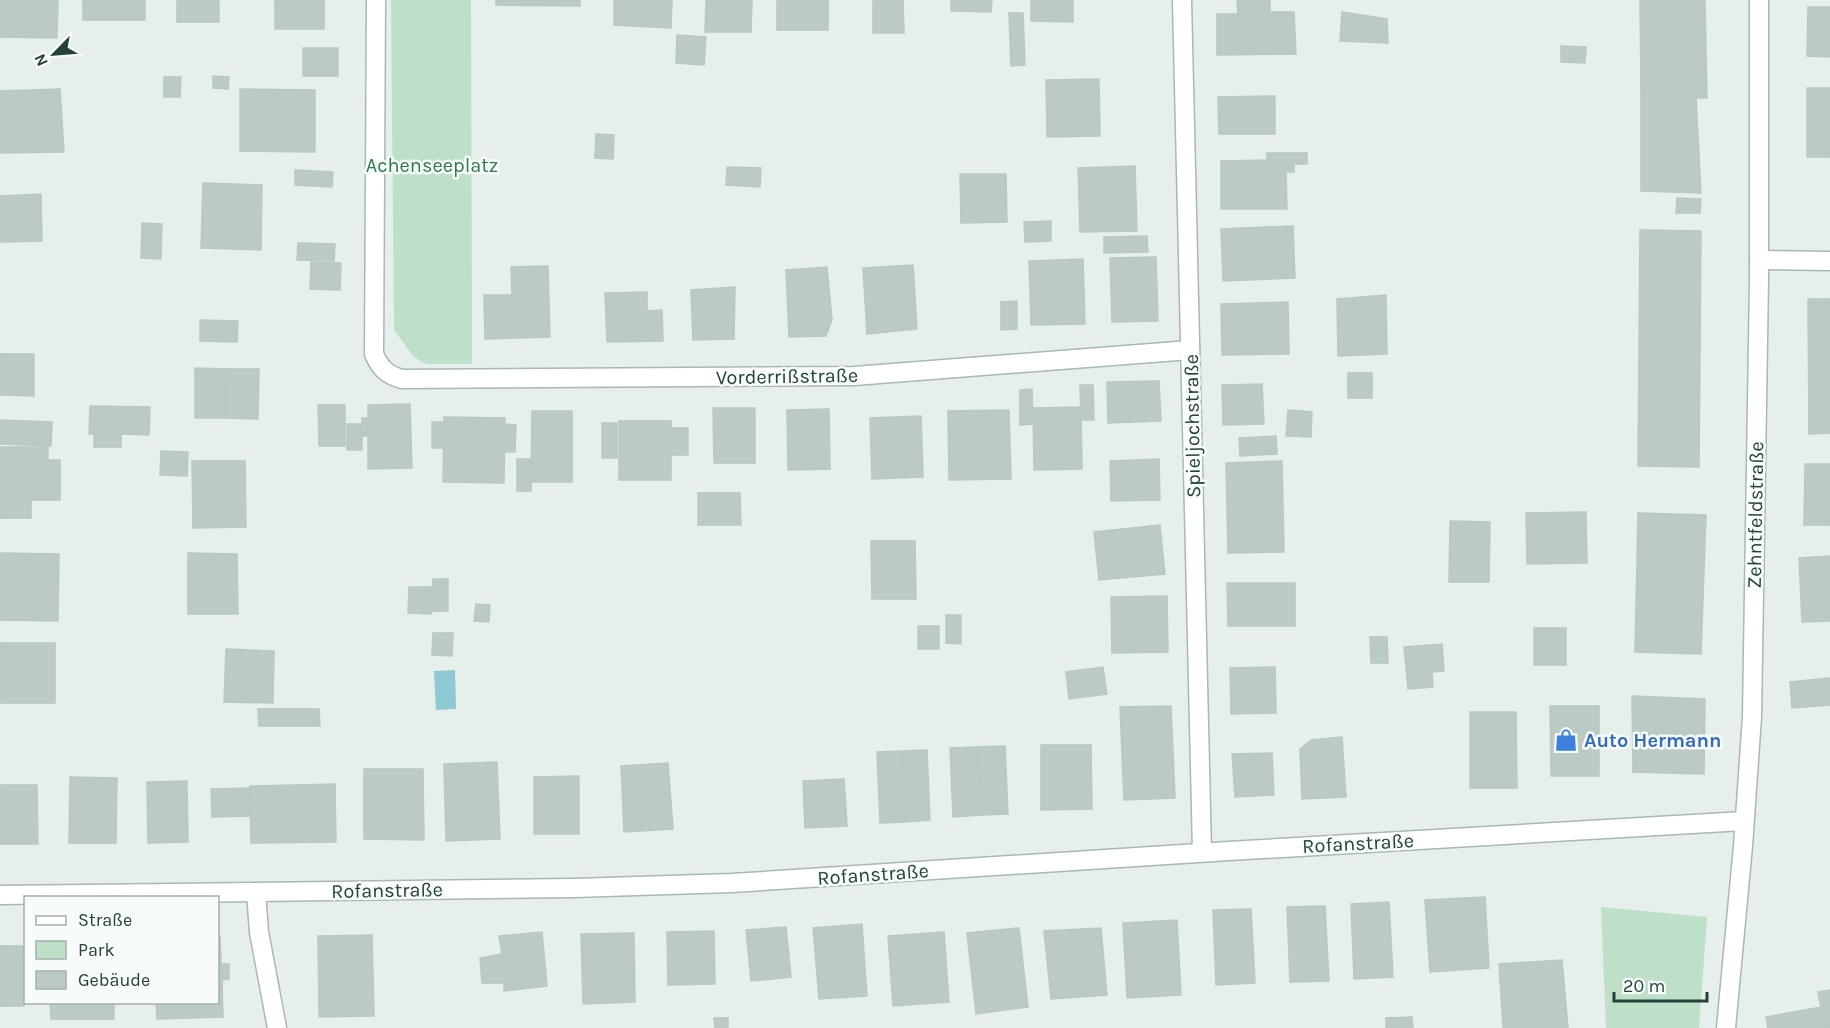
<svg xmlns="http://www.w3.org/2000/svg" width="1830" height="1028" viewBox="0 0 1830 1028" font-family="Karla,sans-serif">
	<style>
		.green { fill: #bfe0c8 }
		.water { fill: #8ec9d4 }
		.building { fill: #bbcac4; stroke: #b8c9c2; stroke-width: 1.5 }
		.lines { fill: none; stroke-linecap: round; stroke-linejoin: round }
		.minor-casing { stroke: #a8b8b2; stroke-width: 21 }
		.minor { stroke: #fff; stroke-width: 18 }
		.labels { text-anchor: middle; stroke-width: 5; stroke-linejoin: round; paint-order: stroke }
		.park-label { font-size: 20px; fill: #2d7a4b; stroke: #f7fbf9 }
		.street-label { font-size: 20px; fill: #24423a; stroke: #f7fbf9 }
		.shop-label { font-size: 20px; font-weight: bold; fill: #366cbe; stroke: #f7fbf9; text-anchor: start }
	</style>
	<rect width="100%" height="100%" fill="#e6efeb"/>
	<!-- green -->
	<g class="green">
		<polygon points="391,0 471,0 472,364 426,364 414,357 394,330"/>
		<polygon points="1601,907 1707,917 1699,1028 1606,1028"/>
	</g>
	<!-- water -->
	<polygon class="water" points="455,670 456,709 436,710 434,671"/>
	<!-- building -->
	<g class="building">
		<polygon points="0,0 58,0 57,38 0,37"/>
		<rect x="83" y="0" width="62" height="20"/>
		<rect x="177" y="0" width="42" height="22"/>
		<rect x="275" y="0" width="49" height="29"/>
		<polygon points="496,0 580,0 580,6 496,5"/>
		<polygon points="614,0 672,0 671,28 614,25"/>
		<polygon points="706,0 752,0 751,32 705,32"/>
		<rect x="777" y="0" width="51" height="30"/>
		<polygon points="873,0 903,0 904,33 873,33"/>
		<polygon points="951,0 992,0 991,12 951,11"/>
		<polygon points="1031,0 1073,0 1073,22 1031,21"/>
		<polygon points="1237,0 1270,0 1270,12 1294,12 1296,54 1217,55 1217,14 1238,14"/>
		<polygon points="1640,0 1705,0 1707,98 1696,98 1641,89"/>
		<polygon points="1808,7 1830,7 1830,57 1807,56"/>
		<polygon points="1342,12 1387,19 1388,43 1340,41"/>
		<polygon points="1009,13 1023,13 1025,65 1011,66"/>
		<polygon points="677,35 706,37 704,65 676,63"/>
		<polygon points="1561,46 1586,47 1585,63 1561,62"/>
		<rect x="303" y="48" width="35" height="28"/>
		<polygon points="213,76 229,77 228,89 213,88"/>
		<polygon points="164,77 181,77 180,97 164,97"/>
		<polygon points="1099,79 1100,136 1047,137 1046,80"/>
		<rect x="1807" y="88" width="23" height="69"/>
		<polygon points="60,89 64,152 0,153 0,91"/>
		<polygon points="240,89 315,90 315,152 240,151"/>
		<polygon points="1641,89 1696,98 1701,193 1641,191"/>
		<polygon points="1275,96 1275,134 1219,134 1218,97"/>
		<polygon points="596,134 614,135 613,159 595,158"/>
		<polygon points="1267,153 1307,153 1307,164 1294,164 1294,172 1286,172 1287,209 1221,209 1221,161 1267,160"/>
		<polygon points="1135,166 1137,231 1080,232 1078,168"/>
		<polygon points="727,167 761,168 760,187 726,185"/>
		<polygon points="295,170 333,172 332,187 295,185"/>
		<polygon points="960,174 1006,174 1007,222 961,223"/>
		<polygon points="203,183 262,185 261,250 201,248"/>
		<polygon points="41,194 42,241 1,242 0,196"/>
		<polygon points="1677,198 1701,199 1700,213 1676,213"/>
		<polygon points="1051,221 1051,241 1025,242 1024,222"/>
		<polygon points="142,223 162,224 161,259 141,258"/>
		<polygon points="1293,226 1295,278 1223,281 1221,229"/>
		<polygon points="1640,230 1701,231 1699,467 1638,466"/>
		<polygon points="1147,236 1148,252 1104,253 1104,237"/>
		<polygon points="298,243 335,244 334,261 297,260"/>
		<polygon points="1156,257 1158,321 1112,322 1110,258"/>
		<polygon points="1083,259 1085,324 1031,325 1029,261"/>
		<polygon points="311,262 341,263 340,290 310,289"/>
		<polygon points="913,265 917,329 867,334 863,268"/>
		<polygon points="548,266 550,337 485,339 484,295 512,295 511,267"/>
		<polygon points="827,267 832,320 826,336 789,337 786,270"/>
		<polygon points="735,287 734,339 693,340 691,290"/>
		<polygon points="647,292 647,311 662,310 663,341 607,342 605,293"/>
		<polygon points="1386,295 1387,354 1338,356 1337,299"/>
		<polygon points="1808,299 1830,299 1830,433 1809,434"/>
		<polygon points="1017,301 1017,329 1001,330 1001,302"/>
		<polygon points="1288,302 1289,354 1222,355 1221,304"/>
		<polygon points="200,320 238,321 237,342 200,341"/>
		<polygon points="0,354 34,354 34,396 0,395"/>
		<polygon points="195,368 227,369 226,418 195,418"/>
		<polygon points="227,369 259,369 258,419 226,418"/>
		<rect x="1348" y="373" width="24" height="25"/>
		<polygon points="1159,381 1161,421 1108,423 1107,382"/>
		<polygon points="1262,384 1264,424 1223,425 1222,385"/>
		<polygon points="1080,385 1093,385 1094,420 1081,420"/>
		<polygon points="1032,389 1033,424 1020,425 1020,390"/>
		<polygon points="410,404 412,468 368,469 368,405"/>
		<polygon points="318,405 345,405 345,446 319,446"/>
		<polygon points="90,406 150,407 149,435 121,434 121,447 94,447 94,434 89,434"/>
		<polygon points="1081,407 1082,469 1034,470 1033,408"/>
		<polygon points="713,408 755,408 755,463 714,463"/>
		<polygon points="829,409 830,469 788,470 787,410"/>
		<polygon points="1009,410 1011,479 949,480 948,411"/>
		<polygon points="1288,410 1312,412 1311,437 1286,436"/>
		<polygon points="532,411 572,411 572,482 531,482"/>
		<polygon points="921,416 923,477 872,479 870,418"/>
		<polygon points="444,417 505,418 504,483 443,482"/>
		<rect x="362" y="418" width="6" height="18"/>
		<polygon points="0,420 52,422 51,446 0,444"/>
		<rect x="619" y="421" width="52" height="59"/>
		<rect x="432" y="422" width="12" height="26"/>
		<rect x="602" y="423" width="15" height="35"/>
		<rect x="347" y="424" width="15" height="26"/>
		<polygon points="505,424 516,425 515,452 504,452"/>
		<rect x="671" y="428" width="17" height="27"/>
		<polygon points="1276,436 1277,454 1240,456 1239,438"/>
		<polygon points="0,447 48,447 48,460 60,460 60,500 31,500 31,518 0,518"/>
		<polygon points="161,451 188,452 187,476 160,475"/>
		<polygon points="517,459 532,459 531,491 517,491"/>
		<polygon points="1159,459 1160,500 1111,501 1110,461"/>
		<polygon points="192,461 245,461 246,527 193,528"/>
		<polygon points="1282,461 1284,552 1228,553 1226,463"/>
		<polygon points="1805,464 1830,464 1830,525 1804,525"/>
		<polygon points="698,493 740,493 741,525 698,525"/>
		<polygon points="1586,512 1587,563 1527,564 1526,513"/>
		<polygon points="1638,513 1706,515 1701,654 1635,652"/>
		<polygon points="1450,521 1490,522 1489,582 1449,582"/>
		<polygon points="1160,525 1165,574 1099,580 1094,532"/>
		<polygon points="871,541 915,541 916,599 872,599"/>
		<polygon points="0,553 59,554 58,621 0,620"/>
		<polygon points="188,553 237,554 238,614 188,614"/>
		<polygon points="1830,556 1830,621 1802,622 1799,558"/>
		<polygon points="433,579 448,579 448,611 432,611"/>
		<polygon points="1227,583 1295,583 1295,626 1228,626"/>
		<polygon points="409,587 432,587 431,614 408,613"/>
		<polygon points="1167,596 1168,652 1112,653 1111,597"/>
		<polygon points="476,604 490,605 489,622 474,621"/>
		<polygon points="946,615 961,615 961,644 946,643"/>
		<rect x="918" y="626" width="21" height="23"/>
		<rect x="1534" y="628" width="32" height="37"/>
		<polygon points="433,633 453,633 452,656 432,655"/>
		<polygon points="1370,637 1387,637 1388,663 1371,663"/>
		<rect x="0" y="643" width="55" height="60"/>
		<polygon points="1442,644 1444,671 1432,672 1433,687 1408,689 1404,647"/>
		<polygon points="226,649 274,651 273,703 224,702"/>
		<polygon points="1103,667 1107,694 1069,699 1066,672"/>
		<polygon points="1275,667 1276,713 1231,714 1230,668"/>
		<polygon points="1830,678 1830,705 1792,708 1790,682"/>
		<polygon points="1632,696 1705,699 1704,774 1633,772"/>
		<polygon points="1171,706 1175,798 1124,800 1120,707"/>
		<polygon points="1550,706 1599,706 1599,776 1551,776"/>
		<polygon points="258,709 319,709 320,726 259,726"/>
		<polygon points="1470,712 1516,712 1517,788 1470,788"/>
		<polygon points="1342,737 1346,797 1302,799 1300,749 1311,740"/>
		<polygon points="1041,745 1091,745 1092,809 1041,810"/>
		<polygon points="1005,746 1008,814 981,815 977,747"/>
		<polygon points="977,747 981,815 953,817 950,748"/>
		<polygon points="927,750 930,820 905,822 902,751"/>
		<polygon points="902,751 905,822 880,823 877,752"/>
		<polygon points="1272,753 1274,795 1235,797 1232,754"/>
		<polygon points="497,762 500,839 446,841 444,764"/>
		<polygon points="668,763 673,829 624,832 621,766"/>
		<polygon points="364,769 423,769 424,840 364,839"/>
		<polygon points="579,776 579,834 534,834 534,777"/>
		<polygon points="70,777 117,778 116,843 69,843"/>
		<polygon points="844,779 847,826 805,828 803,781"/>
		<polygon points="187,781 188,842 148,843 147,782"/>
		<polygon points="335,784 336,842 251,843 250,786"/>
		<polygon points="0,785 37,785 38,844 0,844"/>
		<polygon points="250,788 250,816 212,817 211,789"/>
		<polygon points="1485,897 1489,968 1430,972 1425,900"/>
		<polygon points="1389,902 1393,977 1354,979 1351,904"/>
		<polygon points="1325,906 1329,981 1290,982 1287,907"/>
		<polygon points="1251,909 1255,983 1216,985 1213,910"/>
		<polygon points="1177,920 1181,995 1127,998 1123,923"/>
		<polygon points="862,924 867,996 819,999 813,928"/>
		<polygon points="786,927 791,977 751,981 746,930"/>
		<polygon points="1019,928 1028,1007 976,1014 967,933"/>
		<polygon points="1101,928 1107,995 1051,999 1044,931"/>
		<polygon points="714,931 715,984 668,985 667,932"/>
		<polygon points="542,932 547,986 504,991 504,983 482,983 480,958 502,954 499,936"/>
		<polygon points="944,932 949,1002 893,1006 888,936"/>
		<polygon points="634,933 635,1002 583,1004 581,934"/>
		<polygon points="372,935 374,1016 319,1017 318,936"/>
		<polygon points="218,936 220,936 221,964 229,964 229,979 222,980 223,1017 157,1019 156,1002 218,1002"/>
		<polygon points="0,946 23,946 24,1006 0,1006"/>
		<polygon points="1562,960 1568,1028 1503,1028 1499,964"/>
		<polygon points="1830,990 1830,1028 1825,1028 1818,992"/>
		<polygon points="50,1002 114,1002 114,1019 51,1019"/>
		<polygon points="1821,1007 1825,1028 1768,1028 1766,1017"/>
		<polygon points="1412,1017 1413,1028 1386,1028 1386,1018"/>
		<polygon points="714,1018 728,1018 728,1028 715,1028"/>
	</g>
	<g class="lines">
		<!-- minor casing -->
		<g class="minor-casing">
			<g id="minor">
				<path d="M376,0L374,354C380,368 387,375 402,379L854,376L1190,350"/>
				<polyline points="1182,0 1202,852"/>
				<polyline points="1759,260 1830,261"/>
				<polyline points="256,892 259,932 277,1028"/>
				<polyline points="0,895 574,888 732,883 1229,851 1744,821"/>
				<polyline points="1726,1028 1743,846 1752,717 1759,279 1759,0"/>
			</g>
		</g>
		<!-- minor -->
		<use href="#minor" class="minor"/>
	</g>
	<!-- icons -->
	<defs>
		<g id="shop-bare" transform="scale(1.8)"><path d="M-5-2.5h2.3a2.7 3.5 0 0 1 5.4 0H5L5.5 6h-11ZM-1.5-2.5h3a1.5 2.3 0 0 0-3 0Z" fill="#3f7fe0" stroke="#f7fbf9" stroke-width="2.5" paint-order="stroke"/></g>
	</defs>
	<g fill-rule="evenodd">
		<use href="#shop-bare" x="1566" y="740"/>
	</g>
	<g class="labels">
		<!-- park labels -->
		<g class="park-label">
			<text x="432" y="172">Achenseeplatz</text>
		</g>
		<!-- street labels -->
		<g class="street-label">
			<text transform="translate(787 376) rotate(-1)" y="7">Vorderrißstraße</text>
			<text transform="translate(1192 426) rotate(-91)" y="7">Spieljochstraße</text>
			<text transform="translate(1755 515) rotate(-89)" y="7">Zehntfeldstraße</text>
			<text transform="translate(1358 843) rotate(-3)" y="7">Rofanstraße</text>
			<text transform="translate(873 874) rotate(-4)" y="7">Rofanstraße</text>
			<text transform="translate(387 890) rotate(-1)" y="7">Rofanstraße</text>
		</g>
		<!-- shop labels -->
		<g class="shop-label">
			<text x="1584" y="747">Auto Hermann</text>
		</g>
	</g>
	<!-- legend -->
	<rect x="24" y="896" width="195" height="108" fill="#f7fbf9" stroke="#a3b1ad" stroke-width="1.5"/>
	<rect x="36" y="916" width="30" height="9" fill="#ffffff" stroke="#a3b1ad" stroke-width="1.5"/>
	<text x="78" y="926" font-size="18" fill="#24423a">Straße</text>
	<rect x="36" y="941" width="30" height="18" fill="#bfe0c8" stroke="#a3b1ad" stroke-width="1.5"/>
	<text x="78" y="956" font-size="18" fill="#24423a">Park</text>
	<rect x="36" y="971" width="30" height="18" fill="#bbcac4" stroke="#a3b1ad" stroke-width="1.5"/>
	<text x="78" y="986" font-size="18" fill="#24423a">Gebäude</text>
	<!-- north arrow -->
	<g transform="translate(54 54) rotate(245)" stroke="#f7fbf9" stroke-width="4.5" paint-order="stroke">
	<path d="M0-4.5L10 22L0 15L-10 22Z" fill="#24423a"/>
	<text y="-9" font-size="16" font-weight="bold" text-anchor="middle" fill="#24423a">N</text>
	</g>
	<!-- scale -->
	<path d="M1614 992v9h93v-9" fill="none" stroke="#24423a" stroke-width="3"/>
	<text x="1623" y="992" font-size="18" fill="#24423a" stroke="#f7fbf9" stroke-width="4.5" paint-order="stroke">20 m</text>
</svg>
